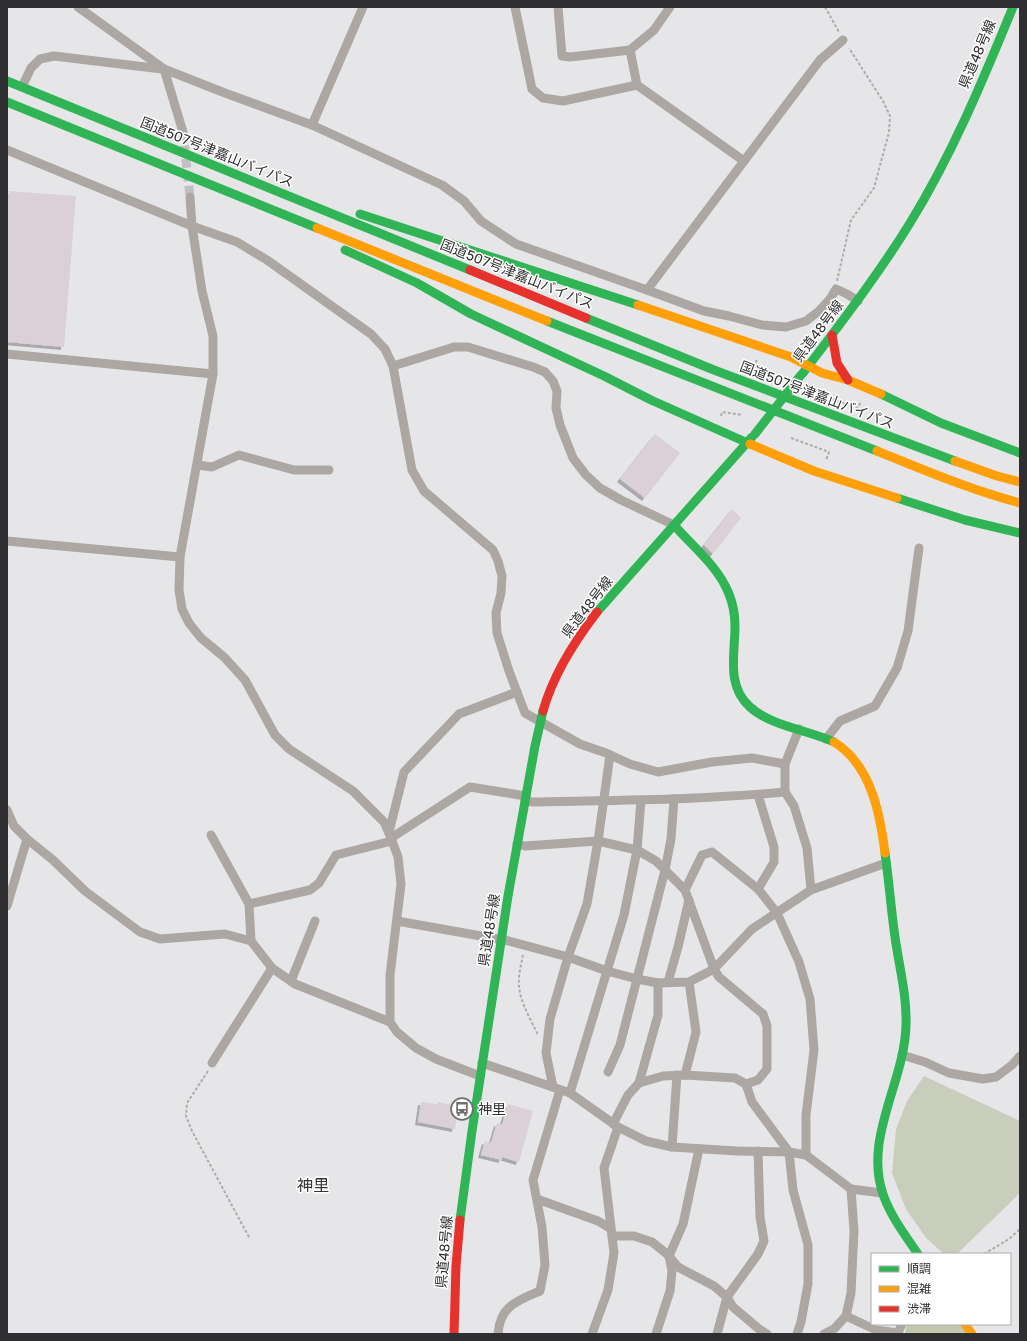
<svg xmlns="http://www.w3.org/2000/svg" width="1027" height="1341" viewBox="0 0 1027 1341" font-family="'Golos Text','Noto Sans JP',sans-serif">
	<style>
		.green { fill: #c8cebb }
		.forest { fill: #c1c8af }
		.building { fill: #dad0d6; filter: url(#shadow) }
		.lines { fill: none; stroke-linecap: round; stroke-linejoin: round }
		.street-tunnel { stroke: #c1c1c4; stroke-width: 9; stroke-dasharray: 9 4.5; stroke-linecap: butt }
		.path { stroke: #afabab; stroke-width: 2; stroke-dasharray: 3 2; stroke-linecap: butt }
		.street { stroke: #ada7a4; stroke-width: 9 }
		.fast { stroke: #30b455; stroke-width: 9 }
		.slow { stroke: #ff9f0a; stroke-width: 9 }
		.jam { stroke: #e5322d; stroke-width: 9 }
		.fast-bridge { stroke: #30b455; stroke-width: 9 }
		.labels { text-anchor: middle; stroke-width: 3; stroke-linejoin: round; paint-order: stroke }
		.street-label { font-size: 14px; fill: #2f2f31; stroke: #fff }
		.poi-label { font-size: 14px; fill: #2f2f31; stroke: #fff; text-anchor: start }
		.quarter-label { font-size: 16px; fill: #353539; stroke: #fff }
	</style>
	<defs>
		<filter id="shadow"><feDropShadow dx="-3" dy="3" stdDeviation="0" flood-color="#0004"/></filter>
	</defs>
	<rect width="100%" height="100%" fill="#e6e6e9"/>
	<!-- green -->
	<polygon class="green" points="924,1076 1020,1121 1020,1193 957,1254 944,1254 926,1238 906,1209 892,1173 896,1129 907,1101"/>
	<!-- forest -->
	<polygon class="forest" points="907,1324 960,1324 968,1334 905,1334"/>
	<!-- building -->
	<g class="building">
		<polygon points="9,191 76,196 64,347 7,342 7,214"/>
		<polygon points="655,434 680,453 645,498 620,479"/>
		<polygon points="732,509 741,518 713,554 704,545"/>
		<polygon points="421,1102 437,1104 437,1102 458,1106 455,1129 418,1122"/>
		<polygon points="508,1104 533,1111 519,1162 502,1157 502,1160 481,1155 485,1141 491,1143 497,1123 502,1125"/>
	</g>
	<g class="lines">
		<!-- street-tunnel -->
		<polyline class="street-tunnel" points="183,132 190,197"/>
		<!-- path -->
		<g class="path">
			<polyline points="825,7 839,32"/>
			<polyline points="837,281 851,220 874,188 889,132 890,116 883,101 849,48"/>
			<polyline points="757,360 753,366 777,377"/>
			<polyline points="832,399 858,408 861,401"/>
			<polyline points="721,416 722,412 742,415"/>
			<polyline points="791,438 829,452 826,460"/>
			<path d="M523,955C521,965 518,977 519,987C521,1004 531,1020 538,1035"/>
			<polyline points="208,1071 187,1103 186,1116 192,1131 250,1239"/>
			<polyline points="984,1254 1009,1239 1020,1229"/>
		</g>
		<!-- street -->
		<g class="street">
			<polyline points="78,7 164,69 225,93 312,125 442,185 464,201 481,221 516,244 647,290 704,311 729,316 762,325 786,327 806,321 819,311 830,299 836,289 847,294 858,301"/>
			<polyline points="515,7 532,89 543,98 563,101 637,85 744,161"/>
			<polyline points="558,7 562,56 570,57 630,50 654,30 670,7"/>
			<polyline points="630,50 637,85"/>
			<polyline points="164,69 183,132"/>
			<polyline points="22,87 31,68 40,59 54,56 162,69"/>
			<polyline points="312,125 363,7"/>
			<polyline points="7,150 192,226 237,242 267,260 371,334 385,349 393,366 412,470 424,491 493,550 498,561 502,576 501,593 496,613 497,633 509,671 525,713 580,744 606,753 630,764 658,772 712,762 752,758 785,764"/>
			<polyline points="190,197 192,226 202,291 213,336 213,374 180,557 179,590 182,609 189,623 201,638 224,657 245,680 275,735 289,749 353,791 384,822 391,838 398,857 401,884 390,975 390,1022 397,1032 416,1048 436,1059 480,1076"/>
			<polyline points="647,290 820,60 843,40"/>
			<polyline points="7,354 213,374"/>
			<polyline points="393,366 454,347 468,347 533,367 545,372 553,381 557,391 556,408 560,425 573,458 586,475 600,488 621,500 674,525"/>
			<polyline points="197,465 212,467 239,455 294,470 329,470"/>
			<polyline points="7,541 180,557"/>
			<polyline points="826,739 840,721 875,706 897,668 908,631 919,548"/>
			<polyline points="785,792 785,764 799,729"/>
			<path d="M525,801L533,802C617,800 701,800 785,792L794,806L807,848L811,890"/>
			<polyline points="7,810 14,826 27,839 53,860 85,891 140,932 160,939 225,934 251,941 272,968 295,984 390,1022"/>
			<polyline points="389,832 404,772 459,714 517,692"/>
			<polyline points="211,835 249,904 251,941"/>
			<polyline points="391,838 470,787 526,796"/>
			<polyline points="517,844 525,846 598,841 637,850 656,861 685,890 714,969 719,977 763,1014 767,1026 767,1069 758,1080 746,1084"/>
			<polyline points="758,889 774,862 774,847 758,795"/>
			<polyline points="685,890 702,855 712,852 758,889 777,913 799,962 810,999 814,1050 806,1115 806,1155"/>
			<polyline points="249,904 310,890 319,883 336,855 392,841"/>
			<polyline points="7,906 27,839"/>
			<polyline points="397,921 509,941 568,957 607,971 637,979 658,983 689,982 714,969 752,929 811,890 886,863"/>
			<polyline points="291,981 315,921"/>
			<polyline points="668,982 678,947 689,900"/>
			<polyline points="902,1055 925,1062 949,1073 983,1079 996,1077 1012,1065 1020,1056"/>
			<polyline points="212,1063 272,968"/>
			<polyline points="482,1063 570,1093 618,1127 646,1141 672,1147 737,1151 789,1152 806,1155 851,1189 882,1193"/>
			<polyline points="608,1072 620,1045 665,870 671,839 674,799"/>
			<polyline points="685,1075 696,1032 689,982"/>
			<polyline points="639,1083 663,1076 685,1075 735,1078 746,1084 752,1102 789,1152 793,1190 808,1245 808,1284 801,1322 797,1334"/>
			<polyline points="553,1087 546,1053 550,1019 568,957 587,904 598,841 610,755"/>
			<polyline points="570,1093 624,915 637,850 641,800"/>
			<polyline points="613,1124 628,1095 639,1083 658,1015 658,983"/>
			<polyline points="672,1147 677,1075"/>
			<polyline points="537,1199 598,1221 611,1229"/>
			<polyline points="612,1236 634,1236 652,1242 667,1254 678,1267 714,1286 727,1297 733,1307 759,1329 767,1334"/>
			<polyline points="846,1316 876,1330 898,1333 902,1324"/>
			<path d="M498,1334C500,1306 517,1301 540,1291L545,1265L542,1227L533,1180L560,1090"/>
			<polyline points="592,1334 608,1290 614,1253 604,1168 618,1127"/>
			<polyline points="656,1334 670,1291 672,1271 669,1256 683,1224 699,1149"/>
			<polyline points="717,1334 727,1297 758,1254 764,1241 760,1217 758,1151"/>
			<polyline points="824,1334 834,1329 846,1316 851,1293 854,1231 851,1189"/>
		</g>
		<!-- fast -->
		<g class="fast">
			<polyline points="7,81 470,270"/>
			<polyline points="7,102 317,228"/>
			<polyline points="360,214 638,305"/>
			<polyline points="345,250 417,283 471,314 604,376 651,400 750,444"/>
			<polyline points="586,318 714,370 955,461"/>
			<polyline points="547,321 877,451"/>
			<path d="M803,373C840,324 878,275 910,223C952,155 983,80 1013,7"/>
			<polyline points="881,394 941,423 1020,453"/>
			<polyline points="897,498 965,520 1020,533"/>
			<path d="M674,525C693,547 718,566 729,594C733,604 735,616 735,626C735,654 726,686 750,707C771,726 808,730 834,742"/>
			<polyline points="597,612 752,437"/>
			<path d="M885,853C889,881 891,909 895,937C899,966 907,995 906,1025C905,1082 862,1139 884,1197C892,1218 905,1235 918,1254"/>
			<polyline points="460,1220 472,1131 508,896 535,746 543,711"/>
		</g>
		<!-- slow -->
		<g class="slow">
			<polyline points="317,228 547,321"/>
			<polyline points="638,305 791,357 822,373 848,380 881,394"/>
			<polyline points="750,444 814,471 897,498"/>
			<path d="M877,451C924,470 971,490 1020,503"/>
			<polyline points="955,461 997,476 1020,482"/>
			<path d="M834,742C871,765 880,813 885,853"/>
			<polyline points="965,1324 972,1334"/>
		</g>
		<!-- jam -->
		<g class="jam">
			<polyline points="470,270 586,318"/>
			<polyline points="832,335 837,363 848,380"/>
			<path d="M543,711C553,675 574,642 597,612"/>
			<polyline points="454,1334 456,1266 460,1220"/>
		</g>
		<!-- fast-bridge -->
		<polyline class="fast-bridge" points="755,434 801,375"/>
	</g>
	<!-- icons -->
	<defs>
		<g id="bus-ring" transform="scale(1.15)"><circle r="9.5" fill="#fff" stroke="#6f6f71" stroke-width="1.5"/><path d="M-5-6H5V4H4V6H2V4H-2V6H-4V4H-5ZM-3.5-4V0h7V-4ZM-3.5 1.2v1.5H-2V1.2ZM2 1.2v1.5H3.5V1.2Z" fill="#6f6f71"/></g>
	</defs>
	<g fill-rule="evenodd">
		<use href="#bus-ring" x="462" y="1109"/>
	</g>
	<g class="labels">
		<!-- street labels -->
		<g class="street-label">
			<text transform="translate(977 54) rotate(-67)" y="5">県道48号線</text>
			<text transform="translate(217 152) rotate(22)" y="5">国道507号津嘉山バイパス</text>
			<text transform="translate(517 274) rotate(22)" y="5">国道507号津嘉山バイパス</text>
			<text transform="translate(818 331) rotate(-53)" y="5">県道48号線</text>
			<text transform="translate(817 395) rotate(21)" y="5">国道507号津嘉山バイパス</text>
			<text transform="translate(587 607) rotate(-52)" y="5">県道48号線</text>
			<text transform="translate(489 930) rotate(-81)" y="5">県道48号線</text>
			<text transform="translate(444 1252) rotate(-85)" y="5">県道48号線</text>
		</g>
		<!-- poi labels -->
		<g class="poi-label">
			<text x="478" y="1114">神里</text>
		</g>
		<!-- quarter labels -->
		<g class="quarter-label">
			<text x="313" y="1191">神里</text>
		</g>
	</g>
	<!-- border -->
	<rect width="1027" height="1341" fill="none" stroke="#2f2f31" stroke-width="16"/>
	<!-- legend -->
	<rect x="871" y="1253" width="140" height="72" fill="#ffffff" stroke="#acacad"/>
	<rect x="879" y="1266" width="20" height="6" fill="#30b455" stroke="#acacad"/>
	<text x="907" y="1273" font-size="12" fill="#2f2f31">順調</text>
	<rect x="879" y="1286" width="20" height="6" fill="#ff9f0a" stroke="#acacad"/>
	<text x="907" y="1293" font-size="12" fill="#2f2f31">混雑</text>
	<rect x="879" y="1306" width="20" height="6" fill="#e5322d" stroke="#acacad"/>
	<text x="907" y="1313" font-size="12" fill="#2f2f31">渋滞</text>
</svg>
